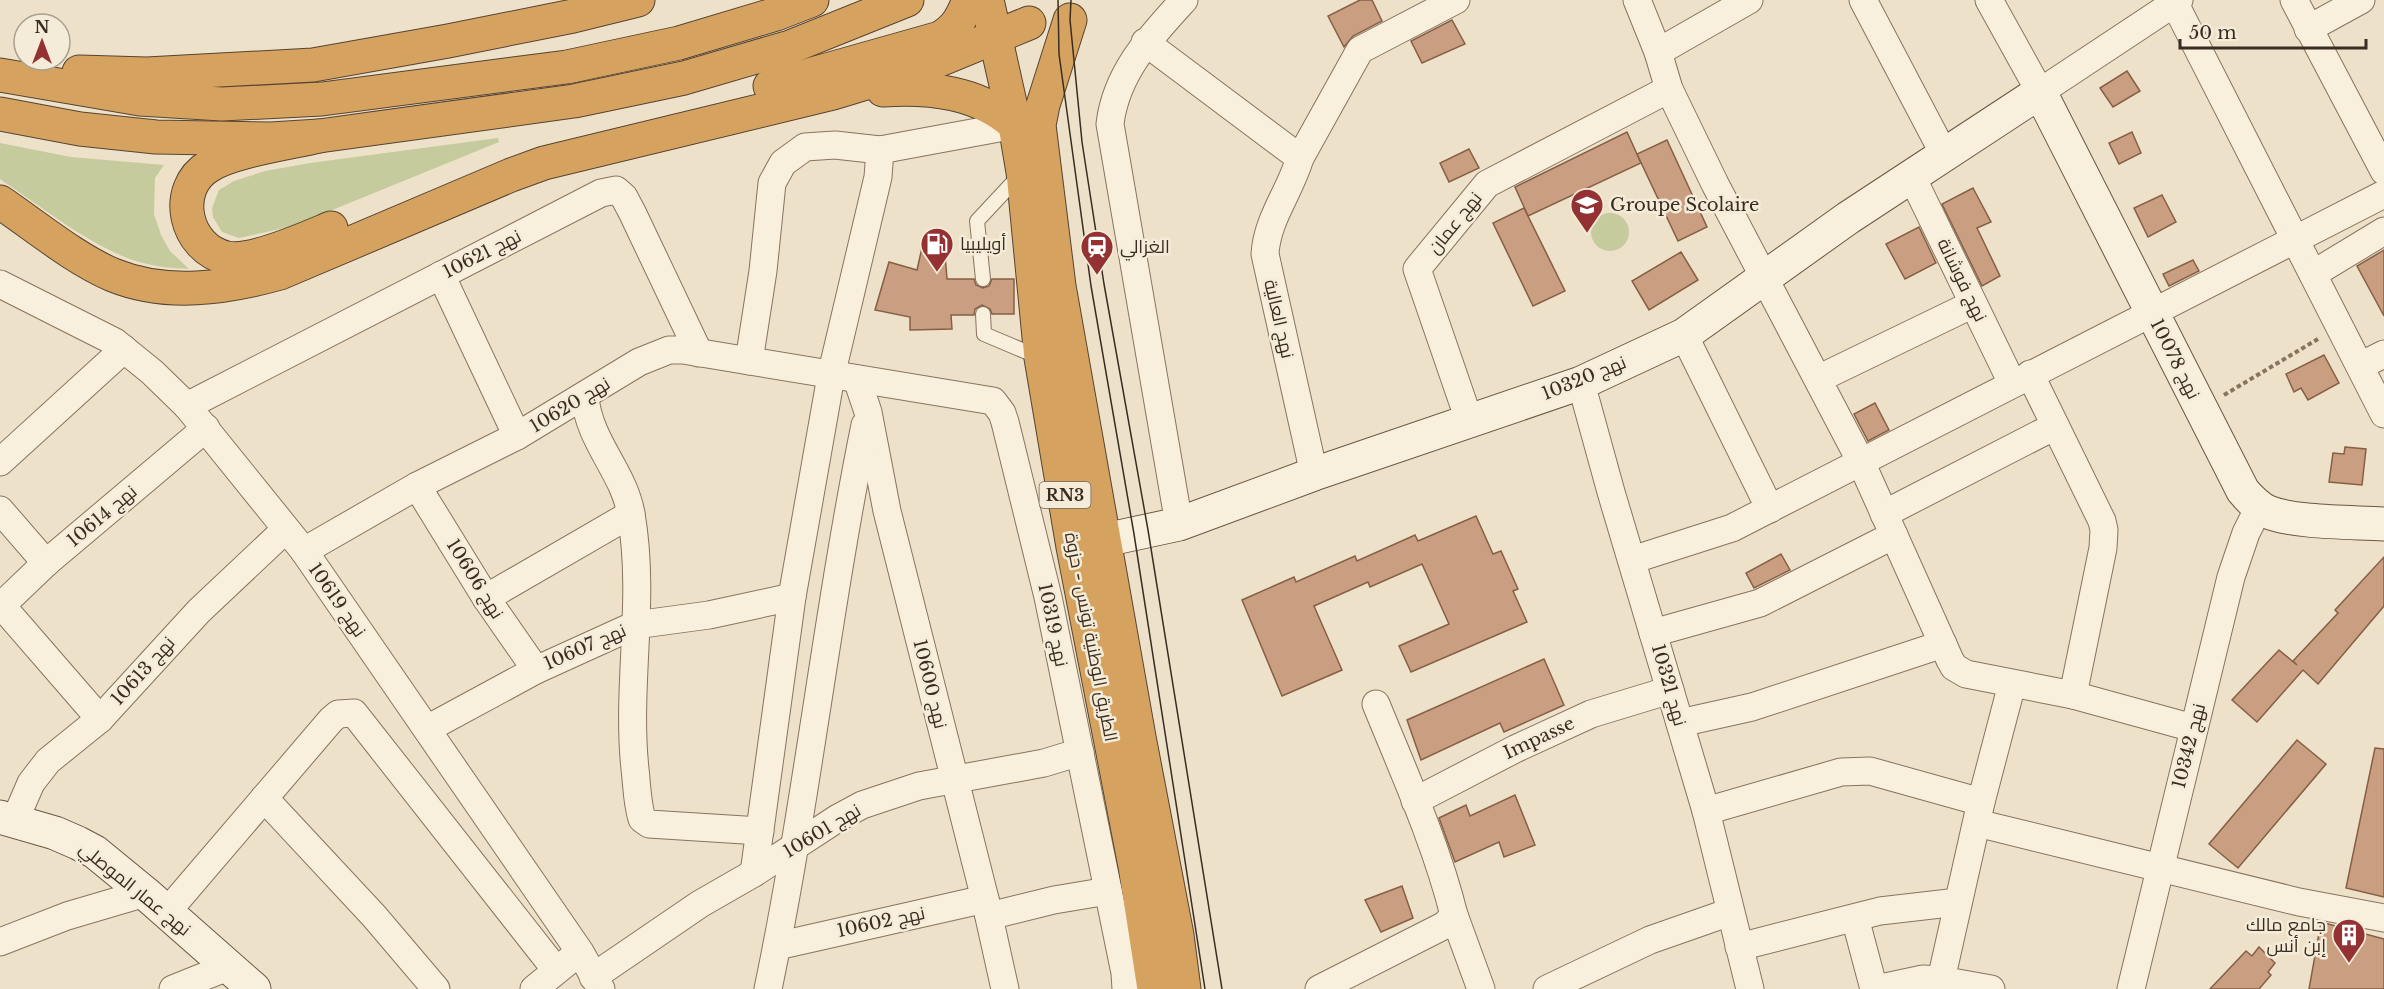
<svg xmlns="http://www.w3.org/2000/svg" width="2384" height="989" viewBox="0 0 2384 989" font-family="'Libre Baskerville',Cairo,serif">
	<style>
		.green { fill: #c5cb9d }
		.building { fill: #c99e81; stroke: #865f45; stroke-width: 1.5 }
		.lines { fill: none; stroke-linecap: round; stroke-linejoin: round }
		.lane-casing { stroke: #88745e; stroke-width: 16 }
		.street-casing { stroke: #88745e; stroke-width: 29 }
		.secondary-casing { stroke: #6a5641; stroke-width: 35 }
		.highway-casing { stroke: #564332; stroke-width: 35 }
		.path { stroke: #88745e; stroke-width: 4; stroke-dasharray: 4.5 3; stroke-linecap: butt }
		.lane { stroke: #f8efdc; stroke-width: 14 }
		.street { stroke: #f8efdc; stroke-width: 27 }
		.secondary { stroke: #f8efdc; stroke-width: 33 }
		.highway { stroke: #d6a25f; stroke-width: 33 }
		.tram { stroke: #392d21; stroke-width: 1.5 }
		.labels { text-anchor: middle; stroke-width: 5; stroke-linejoin: round; paint-order: stroke }
		.shield { fill: #f4ecd8; stroke: #716658; stroke-width: 1.5 }
		.shield-label { font-size: 16px; font-weight: bold; fill: #392d21 }
		.poi-label { font-size: 18px; fill: #392d21; stroke: #f4ecd8; text-anchor: start }
		.street-label { font-size: 18px; fill: #392d21; stroke: #f4ecd8 }
	</style>
	<rect width="100%" height="100%" fill="#ede2c9"/>
	<!-- green -->
	<g class="green">
		<polygon points="498,138 499,142 293,226 239,238 222,232 213,217 212,208 219,190 234,181 265,171 310,163"/>
		<path d="M0,143L71,157L164,165L155,178L154,214L161,235L170,251L189,269C173,268 158,267 143,263C96,251 44,208 4,182L0,179Z"/>
		<circle cx="1610" cy="232" r="19"/>
	</g>
	<!-- building -->
	<g class="building">
		<polygon points="1360,0 1372,0 1382,21 1353,36 1344,47 1328,16"/>
		<polygon points="1452,20 1465,44 1422,63 1411,41"/>
		<polygon points="2127,71 2140,91 2113,107 2100,88"/>
		<polygon points="1627,132 1641,163 1528,216 1515,187"/>
		<polygon points="2132,132 2141,153 2119,164 2109,143"/>
		<polygon points="1667,140 1707,227 1678,241 1637,154"/>
		<polygon points="1469,149 1479,168 1449,182 1440,163"/>
		<polygon points="1973,188 1991,222 1977,228 2000,276 1982,286 1942,204"/>
		<polygon points="2162,195 2176,222 2148,237 2134,208"/>
		<polygon points="1524,208 1565,291 1533,306 1493,223"/>
		<polygon points="1919,227 1936,263 1905,279 1886,244"/>
		<polygon points="944,242 947,279 974,279 976,285 983,288 989,286 992,279 1014,279 1014,314 992,314 990,309 982,305 975,309 974,315 951,315 952,329 910,330 910,317 875,310 889,262 917,270 923,243"/>
		<polygon points="2384,250 2384,316 2357,266"/>
		<polygon points="1681,252 1698,280 1649,310 1632,281"/>
		<polygon points="2193,260 2199,271 2169,286 2163,274"/>
		<polygon points="2324,355 2339,383 2308,400 2301,388 2294,392 2286,374"/>
		<polygon points="1875,403 1889,430 1868,441 1854,414"/>
		<polygon points="2345,447 2366,449 2362,485 2329,482 2333,453 2344,454"/>
		<polygon points="1476,516 1493,554 1501,551 1518,589 1513,591 1527,622 1411,672 1399,646 1449,624 1422,564 1370,587 1368,582 1314,606 1342,670 1282,696 1242,600 1294,577 1296,582 1355,556 1357,561 1415,535 1418,541"/>
		<polygon points="1781,554 1790,570 1754,588 1746,573"/>
		<polygon points="2384,557 2384,606 2318,684 2303,670 2257,722 2232,700 2279,650 2297,665 2293,661 2338,613 2335,610"/>
		<polygon points="1544,659 1564,705 1504,732 1500,723 1421,760 1407,720"/>
		<polygon points="2297,740 2326,764 2238,868 2209,844"/>
		<polygon points="2375,748 2384,749 2384,897 2346,888"/>
		<polygon points="1515,795 1535,845 1504,857 1499,842 1455,862 1439,818 1466,805 1470,816"/>
		<polygon points="1402,886 1413,918 1381,932 1365,900"/>
		<polygon points="2321,922 2384,939 2384,989 2309,989"/>
		<polygon points="2259,947 2275,963 2268,972 2271,975 2259,989 2210,989 2246,951 2252,956"/>
	</g>
	<g class="lines">
		<!-- lane casing -->
		<g class="lane-casing">
			<g id="lane">
				<polyline points="983,279 977,221 1019,176"/>
				<polyline points="983,314 984,334 1041,358"/>
			</g>
		</g>
		<!-- street casing -->
		<g class="street-casing">
			<g id="street">
				<polyline points="1637,0 1658,52"/>
				<polyline points="1749,0 1658,52 1669,89 1715,184 1861,462 1950,660 1954,667 1966,674 2073,695 2193,728"/>
				<polyline points="1863,0 1944,154"/>
				<polyline points="1989,0 2040,92 2179,0"/>
				<polyline points="2173,0 2384,414"/>
				<polyline points="2294,0 2384,171"/>
				<polyline points="2308,29 2361,0"/>
				<path d="M1145,42L1300,158C1290,192 1267,219 1265,254L1314,474"/>
				<polyline points="1300,158 1360,50 1456,0"/>
				<polyline points="1912,177 2012,383"/>
				<polyline points="2313,274 2384,231"/>
				<polyline points="441,275 517,436"/>
				<polyline points="0,284 115,342 152,372 187,406 304,551 580,952 601,989"/>
				<polyline points="1684,335 1770,509"/>
				<polyline points="749,361 763,271 772,183 783,163 805,147 835,145 880,150"/>
				<polyline points="2360,366 2384,354"/>
				<polyline points="2030,374 2102,521 2104,530 2103,548 2073,695"/>
				<polyline points="857,379 868,412 887,511 985,899 1005,989"/>
				<polyline points="1818,379 1973,304"/>
				<polyline points="1581,383 1611,492 1706,811 1750,989"/>
				<path d="M585,397C589,442 624,472 631,514C646,599 626,685 635,769C637,786 637,803 642,819L649,824L760,831"/>
				<polyline points="187,406 601,193 616,190 624,197 632,212 699,353"/>
				<polyline points="1469,420 1417,269 1487,184 1669,89"/>
				<polyline points="0,462 124,349"/>
				<polyline points="417,486 486,598 536,670"/>
				<polyline points="0,510 46,563"/>
				<polyline points="1884,514 2055,426"/>
				<path d="M1179,524L1110,124C1116,73 1150,37 1184,0"/>
				<polyline points="304,551 417,486 517,436 639,362 669,350 683,350 993,401 1002,413 1005,422 1048,597 1125,973 1126,989"/>
				<polyline points="1632,560 1732,528 2384,194"/>
				<polyline points="486,598 631,514"/>
				<polyline points="2,606 100,719"/>
				<polyline points="0,607 46,563 206,428"/>
				<polyline points="1653,633 1760,603 1894,535"/>
				<polyline points="1680,723 1752,707 1943,644"/>
				<polyline points="427,729 536,670 635,625 709,615 792,597"/>
				<polyline points="264,798 374,916 436,989"/>
				<polyline points="1415,801 1515,749 1591,714 1670,690"/>
				<polyline points="1706,811 1841,772 1870,771 1981,802"/>
				<polyline points="15,820 31,783 48,761 100,719 199,611 285,530"/>
				<polyline points="1977,823 2299,902 2384,918"/>
				<polyline points="754,873 792,597 831,376 878,177 880,150 1015,125"/>
				<polyline points="166,913 331,720 338,714 354,713 556,970"/>
				<polyline points="1454,915 1481,989"/>
				<polyline points="989,916 1054,900 1108,891"/>
				<polyline points="1855,918 1874,989"/>
				<polyline points="0,942 67,916 145,893"/>
				<polyline points="777,946 985,899"/>
				<polyline points="1739,947 1880,911 1958,902"/>
				<polyline points="593,977 700,904 754,873 838,818 862,805 919,786 1044,763 1080,752"/>
				<polyline points="1941,980 1981,802 2012,684"/>
				<polyline points="173,989 230,966"/>
				<polyline points="534,989 571,959"/>
				<path d="M768,989C807,802 827,612 865,425"/>
				<path d="M1319,989L1445,925L1454,915C1436,843 1404,773 1376,704"/>
				<polyline points="1547,989 1650,940 1730,912"/>
				<polyline points="1876,989 1923,979 1941,980 1991,989"/>
				<polyline points="2131,989 2231,577 2246,533 2259,507"/>
			</g>
		</g>
		<!-- secondary casing -->
		<g class="secondary-casing">
			<g id="secondary">
				<path d="M1077,546L1179,524L1314,474L1581,383L1684,335L1848,218L2040,92L2243,491C2250,499 2257,507 2268,512C2295,523 2354,522 2384,524"/>
				<polyline points="0,817 55,833 78,843 95,852 145,893 254,989"/>
			</g>
		</g>
		<!-- highway casing -->
		<g class="highway-casing">
			<g id="highway">
				<polyline points="987,0 1015,125 1023,172 1041,358 1073,547 1135,866 1154,989"/>
				<polyline points="1070,20 1043,105 1039,125 1059,286 1139,737 1177,935 1184,989"/>
				<polyline points="79,72 147,74 313,65 448,41 573,16 638,0"/>
				<polyline points="0,75 140,99 222,104 322,99 567,67 679,43 776,14 812,0"/>
				<path d="M770,86L940,38C957,28 962,17 969,0"/>
				<path d="M883,90C930,87 979,92 1015,125"/>
				<polyline points="0,114 80,129 156,137 271,139 319,136 574,101 684,78 790,47 907,0"/>
				<path d="M319,136C290,143 232,151 209,166C171,189 185,249 227,258C252,263 307,238 331,228"/>
				<path d="M0,202C34,225 75,259 113,275C167,297 226,288 280,273L511,175L544,163L833,93L932,63L1029,23"/>
			</g>
		</g>
		<!-- path -->
		<polyline class="path" points="2224,395 2318,339"/>
		<!-- lane -->
		<use href="#lane" class="lane"/>
		<!-- street -->
		<use href="#street" class="street"/>
		<!-- secondary -->
		<use href="#secondary" class="secondary"/>
		<!-- highway -->
		<use href="#highway" class="highway"/>
		<!-- tram -->
		<g class="tram">
			<polyline points="1058,0 1059,54 1091,286 1134,534 1205,989"/>
			<polyline points="1071,0 1070,20 1082,142 1104,284 1148,530 1222,989"/>
		</g>
	</g>
	<!-- icons -->
	<defs>
		<g id="school-pin" transform="scale(1.725)"><path d="M0 17L-7.5 6A9.5 9.5 0 1 1 7.5 6Z" fill="#943132" stroke="#f4ecd8"/><path d="M0-5L7-2L0 1L-7-2ZM-4 1L0 2.5L4 1V4Q0 6-4 4Z" fill="#fff"/></g>
		<g id="fuel-pin" transform="scale(1.725)"><path d="M0 17L-7.5 6A9.5 9.5 0 1 1 7.5 6Z" fill="#943132" stroke="#f4ecd8"/><path d="M-5.5-6h7V0h2V4h1.3V-2.5L3-4.5l.8-.8L6-3V5H2.5V1h-1V6h-7ZM-4.2-4.7v3.2H.2V-4.7Z" fill="#fff"/></g>
		<g id="station-pin" transform="scale(1.725)"><path d="M0 17L-7.5 6A9.5 9.5 0 1 1 7.5 6Z" fill="#943132" stroke="#f4ecd8"/><path d="M-3-6H3Q5-6 5-4V2Q5 4 3 4L4.5 6H3L1.5 4h-3L-3 6H-4.5L-3 4Q-5 4-5 2V-4Q-5-6-3-6ZM-3.5-4v3h7v-3ZM-3.5 1v1.5H-2V1ZM2 1v1.5H3.5V1Z" fill="#fff"/></g>
		<g id="building-pin" transform="scale(1.725)"><path d="M0 17L-7.5 6A9.5 9.5 0 1 1 7.5 6Z" fill="#943132" stroke="#f4ecd8"/><path d="M-4-6H4V6H1V3H-1V6H-4ZM-2.5-4.3h1.7v1.8h-1.7ZM.8-4.3h1.7v1.8H.8ZM-2.5-1h1.7V.8h-1.7ZM.8-1h1.7V.8H.8Z" fill="#fff"/></g>
	</defs>
	<g fill-rule="evenodd">
		<use href="#school-pin" x="1587" y="205"/>
		<use href="#fuel-pin" x="937" y="244"/>
		<use href="#station-pin" x="1097" y="247"/>
		<use href="#building-pin" x="2349" y="935"/>
	</g>
	<g class="labels">
		<!-- shield labels -->
		<rect class="shield" x="1039.5" y="482" width="51" height="26" rx="4.5"/>
		<g class="shield-label">
			<text x="1065" y="501">RN3</text>
		</g>
		<!-- poi labels -->
		<g class="poi-label">
			<text x="1610" y="211">Groupe Scolaire</text>
			<text x="960" y="250">أويليبيا</text>
			<text x="1120" y="253">الغزالي</text>
			<text x="2326" y="931" text-anchor="end">جامع مالك<tspan x="2326" dy="21">إبن أنس</tspan></text>
		</g>
		<!-- street labels -->
		<g class="street-label">
			<text transform="translate(1455 223) rotate(-51)" y="6">نهج عمان</text>
			<text transform="translate(482 254) rotate(-27)" y="6">نهج 10621</text>
			<text transform="translate(1962 280) rotate(64)" y="6">نهج فوشانة</text>
			<text transform="translate(1279 319) rotate(77)" y="6">نهج العالية</text>
			<text transform="translate(2175 359) rotate(63)" y="6">نهج 10078</text>
			<text transform="translate(1584 378) rotate(-22)" y="6">نهج 10320</text>
			<text transform="translate(570 405) rotate(-31)" y="6">نهج 10620</text>
			<text transform="translate(102 516) rotate(-40)" y="6">نهج 10614</text>
			<text transform="translate(475 579) rotate(58)" y="6">نهج 10606</text>
			<text transform="translate(337 600) rotate(55)" y="6">نهج 10619</text>
			<text transform="translate(1053 625) rotate(78)" y="6">نهج 10319</text>
			<text transform="translate(1091 637) rotate(79)" y="6">الطريق الوطنية تونس - حزوة</text>
			<text transform="translate(585 647) rotate(-24)" y="6">نهج 10607</text>
			<text transform="translate(143 671) rotate(-48)" y="6">نهج 10613</text>
			<text transform="translate(930 684) rotate(76)" y="6">نهج 10600</text>
			<text transform="translate(1669 685) rotate(74)" y="6">نهج 10321</text>
			<text transform="translate(1539 738) rotate(-25)" y="6">Impasse</text>
			<text transform="translate(2189 746) rotate(-76)" y="6">نهج 10342</text>
			<text transform="translate(822 831) rotate(-31)" y="6">نهج 10601</text>
			<text transform="translate(135 889) rotate(39)" y="6">نهج عمار الموصلي</text>
			<text transform="translate(881 922) rotate(-12)" y="6">نهج 10602</text>
		</g>
	</g>
	<!-- north arrow -->
	<g transform="translate(42 42)"><circle r="28" fill="#f4ecd8" stroke="#a9a08f" stroke-width="1.5"/>
	<path d="M0-4.5L10 22L0 15L-10 22Z" fill="#943132"/>
	<text y="-9" font-size="16" font-weight="bold" text-anchor="middle" fill="#392d21">N</text>
	</g>
	<!-- scale -->
	<path d="M2180 39v9h186v-9" fill="none" stroke="#392d21" stroke-width="3"/>
	<text x="2189" y="39" font-size="18" fill="#392d21" stroke="#f4ecd8" stroke-width="4.5" paint-order="stroke">50 m</text>
</svg>
